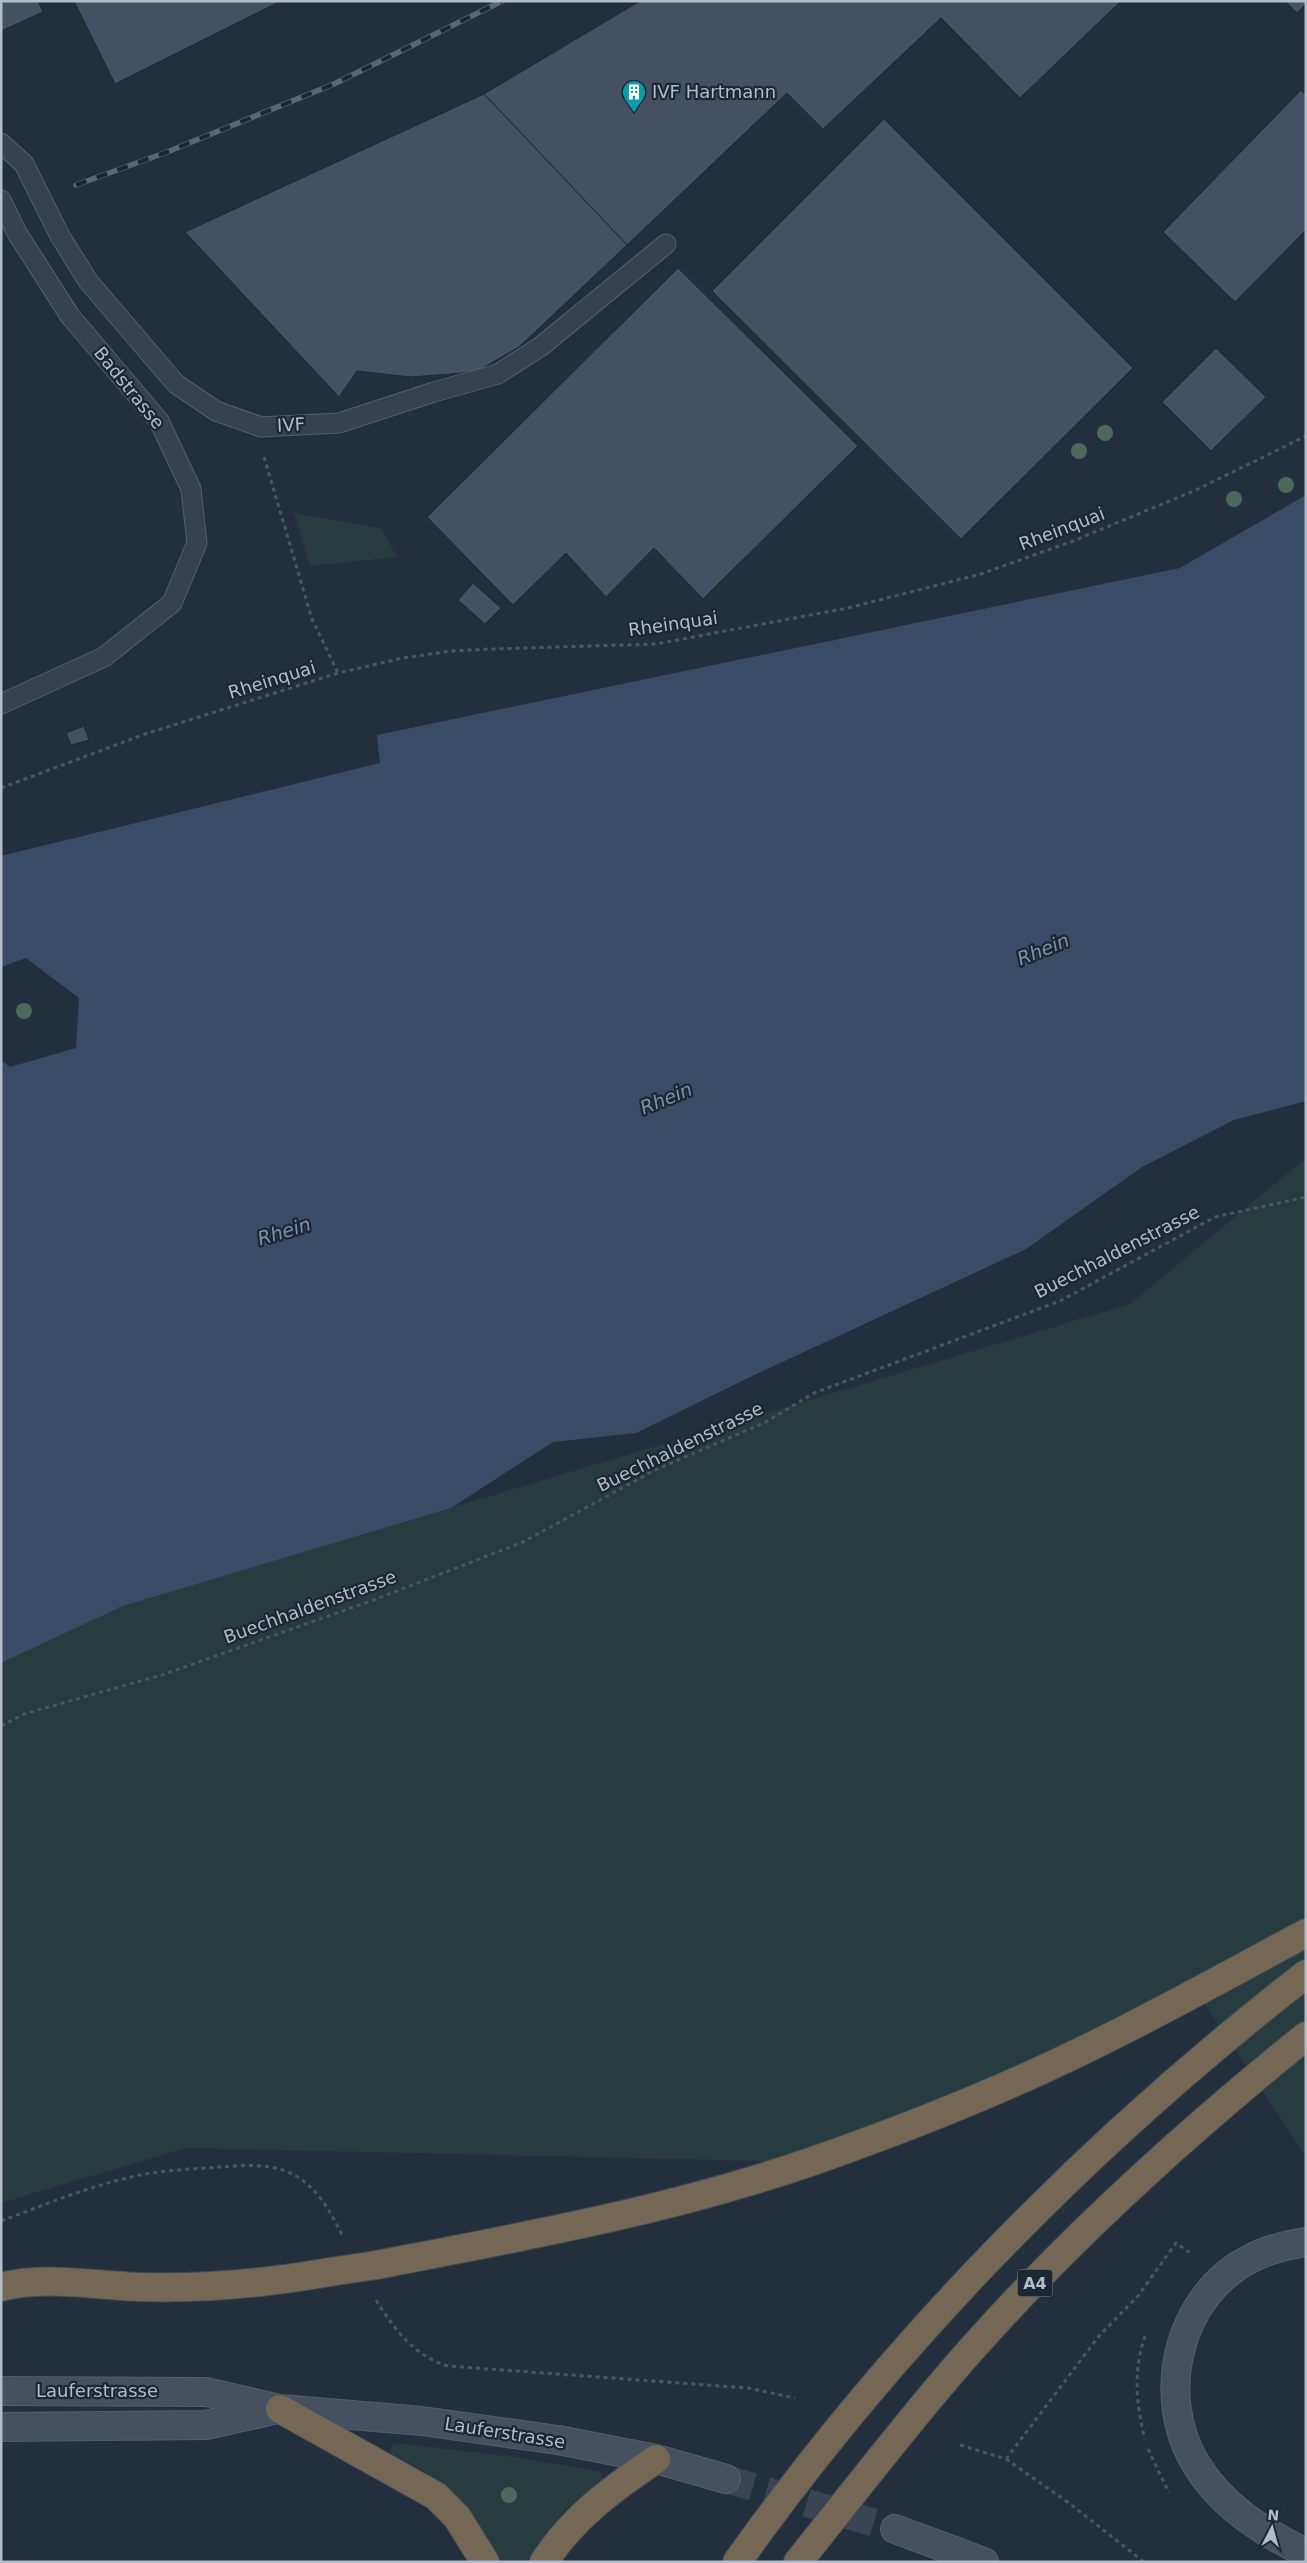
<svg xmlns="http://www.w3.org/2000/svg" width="1307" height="2563" viewBox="0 0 1307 2563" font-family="'DejaVu Sans',sans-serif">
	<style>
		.green { fill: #263c3f }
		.water { fill: #394c67 }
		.building { fill: #455162; stroke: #1f2835 }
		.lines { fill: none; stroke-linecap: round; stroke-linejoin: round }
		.secondary-tunnel { stroke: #3a4453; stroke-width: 28; stroke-dasharray: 28 14; stroke-linecap: butt }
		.lane-casing { stroke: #565f6c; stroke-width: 21 }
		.secondary-casing { stroke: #565f6c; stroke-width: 30 }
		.highway-casing { stroke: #434c59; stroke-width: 30 }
		.path { stroke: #44595c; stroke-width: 3; stroke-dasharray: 4 4; stroke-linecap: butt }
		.lane { stroke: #38414e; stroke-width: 19 }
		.secondary { stroke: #465061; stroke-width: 28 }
		.highway { stroke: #746855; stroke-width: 28 }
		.rail-casing { stroke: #5a6575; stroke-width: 5.5 }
		.rail { stroke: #1d2633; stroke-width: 4; stroke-dasharray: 11; stroke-linecap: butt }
		.highway-bridge-casing { stroke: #434c59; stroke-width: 30; stroke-linecap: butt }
		.highway-bridge { stroke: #746855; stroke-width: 28 }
		.tree { fill: #4b6a5d }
		.labels { text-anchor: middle; stroke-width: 4.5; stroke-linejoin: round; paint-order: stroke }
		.shield { fill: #1d2633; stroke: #878f9c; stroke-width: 1 }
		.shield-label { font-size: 16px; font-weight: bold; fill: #b4bcc9 }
		.poi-label { font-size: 18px; fill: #b4bcc9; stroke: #1d2633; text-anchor: start }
		.street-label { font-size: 18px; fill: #b4bcc9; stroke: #1d2633 }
		.water-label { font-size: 19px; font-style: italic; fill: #7c92b1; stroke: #1d2633 }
	</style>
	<rect width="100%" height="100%" fill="#242f3e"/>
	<!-- green -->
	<g class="green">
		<polygon points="294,513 381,528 397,557 310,566"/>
		<polygon points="1306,1158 1306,2157 1197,1992 811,2162 186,2148 1,2203 1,1663 123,1606 1130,1304"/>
		<path d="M396,2443L514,2457L599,2471L603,2474L601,2479L562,2513L526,2562H500C476,2513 442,2476 392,2454L390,2447Z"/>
	</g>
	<!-- water -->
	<polygon class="water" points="1306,495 1306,1101 1234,1120 1142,1167 1026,1249 748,1378 636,1433 553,1442 451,1508 123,1606 1,1663 1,1060 10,1067 76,1048 79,998 26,958 1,967 1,856 380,763 377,735 1180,568"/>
	<!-- building -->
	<g class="building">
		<polygon points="1,1 38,1 43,12 1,31"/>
		<polygon points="74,1 281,1 115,84"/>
		<polygon points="640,1 1121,1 1020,98 941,18 823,129 787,93 627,245 484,94"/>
		<polygon points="1285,1 1306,1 1306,4 1297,13"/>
		<polygon points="1301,90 1306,95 1306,230 1235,302 1163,232"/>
		<polygon points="484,94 627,245 519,347 476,372 411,377 357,371 339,397 185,232"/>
		<polygon points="884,119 1133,368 961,539 712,291"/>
		<polygon points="678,268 858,446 703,599 654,548 606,597 566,553 513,605 427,517"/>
		<polygon points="1216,348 1266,397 1211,451 1162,402"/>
		<polygon points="473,583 501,608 485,624 458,600"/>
		<polygon points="84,726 89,740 71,745 66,733"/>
	</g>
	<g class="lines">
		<!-- secondary-tunnel -->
		<polyline class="secondary-tunnel" points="726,2479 895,2529"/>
		<!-- lane casing -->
		<g class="lane-casing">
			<g id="lane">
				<polyline points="1,143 24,164 60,236 88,281 176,384 216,411 261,427 339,423 434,392 498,374 540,347 666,244"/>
				<polyline points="1,200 17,233 70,316 159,421 191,489 197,543 172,603 104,657 1,704"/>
			</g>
		</g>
		<!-- secondary casing -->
		<g class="secondary-casing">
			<g id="secondary">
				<path d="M1306,2242C1287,2245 1269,2249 1252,2258C1178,2294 1154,2395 1196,2464C1221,2506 1263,2532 1306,2553"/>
				<polyline points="1,2391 206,2392 280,2409 422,2421 558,2440 656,2459 726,2479"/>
				<polyline points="1,2427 206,2425 273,2410"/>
				<polyline points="895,2529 984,2562"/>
			</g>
		</g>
		<!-- highway casing -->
		<g class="highway-casing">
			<g id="highway">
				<path d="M376,2265C522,2237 672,2210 813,2161C910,2127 1006,2089 1098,2043C1169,2008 1237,1970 1306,1933"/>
				<path d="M1,2287C47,2275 95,2286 141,2287C204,2289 267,2283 330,2272"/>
				<polyline points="280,2409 436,2496 457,2517 485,2562"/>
				<path d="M544,2562C573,2517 612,2489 656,2459"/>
				<path d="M737,2562C895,2340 1091,2141 1306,1974"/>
				<path d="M798,2562C843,2506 887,2449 933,2394C1043,2262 1172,2144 1306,2036"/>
			</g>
		</g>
		<!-- path -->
		<g class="path">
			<polyline points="264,457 312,619 338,673"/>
			<polyline points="1,788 145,734 338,673 403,658 451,651 494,649 656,644 848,608 981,574 1073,541 1196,490 1306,436"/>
			<polyline points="1,1726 24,1714 165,1674 379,1598 523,1542 655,1470 766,1422 814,1393 1060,1301 1215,1217 1306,1197"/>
			<path d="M1,2221C44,2205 87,2187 131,2177C160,2170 192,2169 221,2167C246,2165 274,2163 296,2176C319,2190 330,2211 342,2235"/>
			<path d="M376,2300C395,2330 414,2356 448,2366L748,2388L795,2398"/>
			<path d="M1145,2336C1133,2370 1136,2405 1145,2439"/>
			<polyline points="960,2445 1006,2459 1069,2503 1144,2562"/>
			<polyline points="1148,2449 1169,2493"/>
			<polyline points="1006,2459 1099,2336 1138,2296 1176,2243 1193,2255"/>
		</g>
		<!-- lane -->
		<use href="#lane" class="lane"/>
		<!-- secondary -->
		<use href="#secondary" class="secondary"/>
		<!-- highway -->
		<use href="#highway" class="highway"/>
		<!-- rail casing -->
		<g class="rail-casing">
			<polyline id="rail" points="76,185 167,152 334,84 502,1"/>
		</g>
		<!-- rail -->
		<use href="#rail" class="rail"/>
		<!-- highway-bridge casing -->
		<g class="highway-bridge-casing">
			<polyline id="highway-bridge" points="330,2272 376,2265"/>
		</g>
		<!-- highway-bridge -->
		<use href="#highway-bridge" class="highway-bridge"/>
	</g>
	<!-- trees -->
	<g class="tree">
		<circle cx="1105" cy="433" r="8"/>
		<circle cx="1079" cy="451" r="8"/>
		<circle cx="1286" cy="485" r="8"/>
		<circle cx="1234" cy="499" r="8"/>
		<circle cx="24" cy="1011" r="8"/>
		<circle cx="509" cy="2495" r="8"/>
	</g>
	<!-- icons -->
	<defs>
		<g id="building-pin" transform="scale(1.25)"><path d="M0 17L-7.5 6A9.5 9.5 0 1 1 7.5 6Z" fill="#0f9aa8" stroke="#1d2633"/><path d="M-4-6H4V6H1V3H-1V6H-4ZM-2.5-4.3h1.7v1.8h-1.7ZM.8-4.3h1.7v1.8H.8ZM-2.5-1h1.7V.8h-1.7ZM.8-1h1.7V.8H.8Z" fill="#fff"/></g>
	</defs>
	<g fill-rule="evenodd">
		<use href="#building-pin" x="634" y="92"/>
	</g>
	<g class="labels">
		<!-- shield labels -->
		<rect class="shield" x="1017.5" y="2269.5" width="35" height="27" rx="4"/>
		<g class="shield-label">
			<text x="1035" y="2289">A4</text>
		</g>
		<!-- poi labels -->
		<g class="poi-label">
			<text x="652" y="98">IVF Hartmann</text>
		</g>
		<!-- street labels -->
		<g class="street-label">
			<text transform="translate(129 388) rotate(51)" y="6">Badstrasse</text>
			<text transform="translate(291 425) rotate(-3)" y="6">IVF</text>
			<text transform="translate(1062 529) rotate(-21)" y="6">Rheinquai</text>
			<text transform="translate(673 624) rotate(-8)" y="6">Rheinquai</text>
			<text transform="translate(272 680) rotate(-17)" y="6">Rheinquai</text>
			<text transform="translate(1117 1252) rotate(-27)" y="6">Buechhaldenstrasse</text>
			<text transform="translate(680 1447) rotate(-26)" y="6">Buechhaldenstrasse</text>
			<text transform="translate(310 1607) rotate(-20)" y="6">Buechhaldenstrasse</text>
			<text x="97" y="2397">Lauferstrasse</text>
			<text transform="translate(505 2433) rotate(9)" y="6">Lauferstrasse</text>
		</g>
		<!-- water labels -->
		<g class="water-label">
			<text transform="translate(1043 949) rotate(-22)" y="7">Rhein</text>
			<text transform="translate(666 1098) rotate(-22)" y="7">Rhein</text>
			<text transform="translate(284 1231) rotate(-17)" y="7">Rhein</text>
		</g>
	</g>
	<!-- border -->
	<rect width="1307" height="2563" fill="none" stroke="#b4bcc9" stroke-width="5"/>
	<!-- north arrow -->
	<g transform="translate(1272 2528) rotate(6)" stroke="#1d2633" stroke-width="4" paint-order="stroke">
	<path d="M0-4L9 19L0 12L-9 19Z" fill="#b4bcc9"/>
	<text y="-8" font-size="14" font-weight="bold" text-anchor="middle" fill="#b4bcc9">N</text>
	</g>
</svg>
